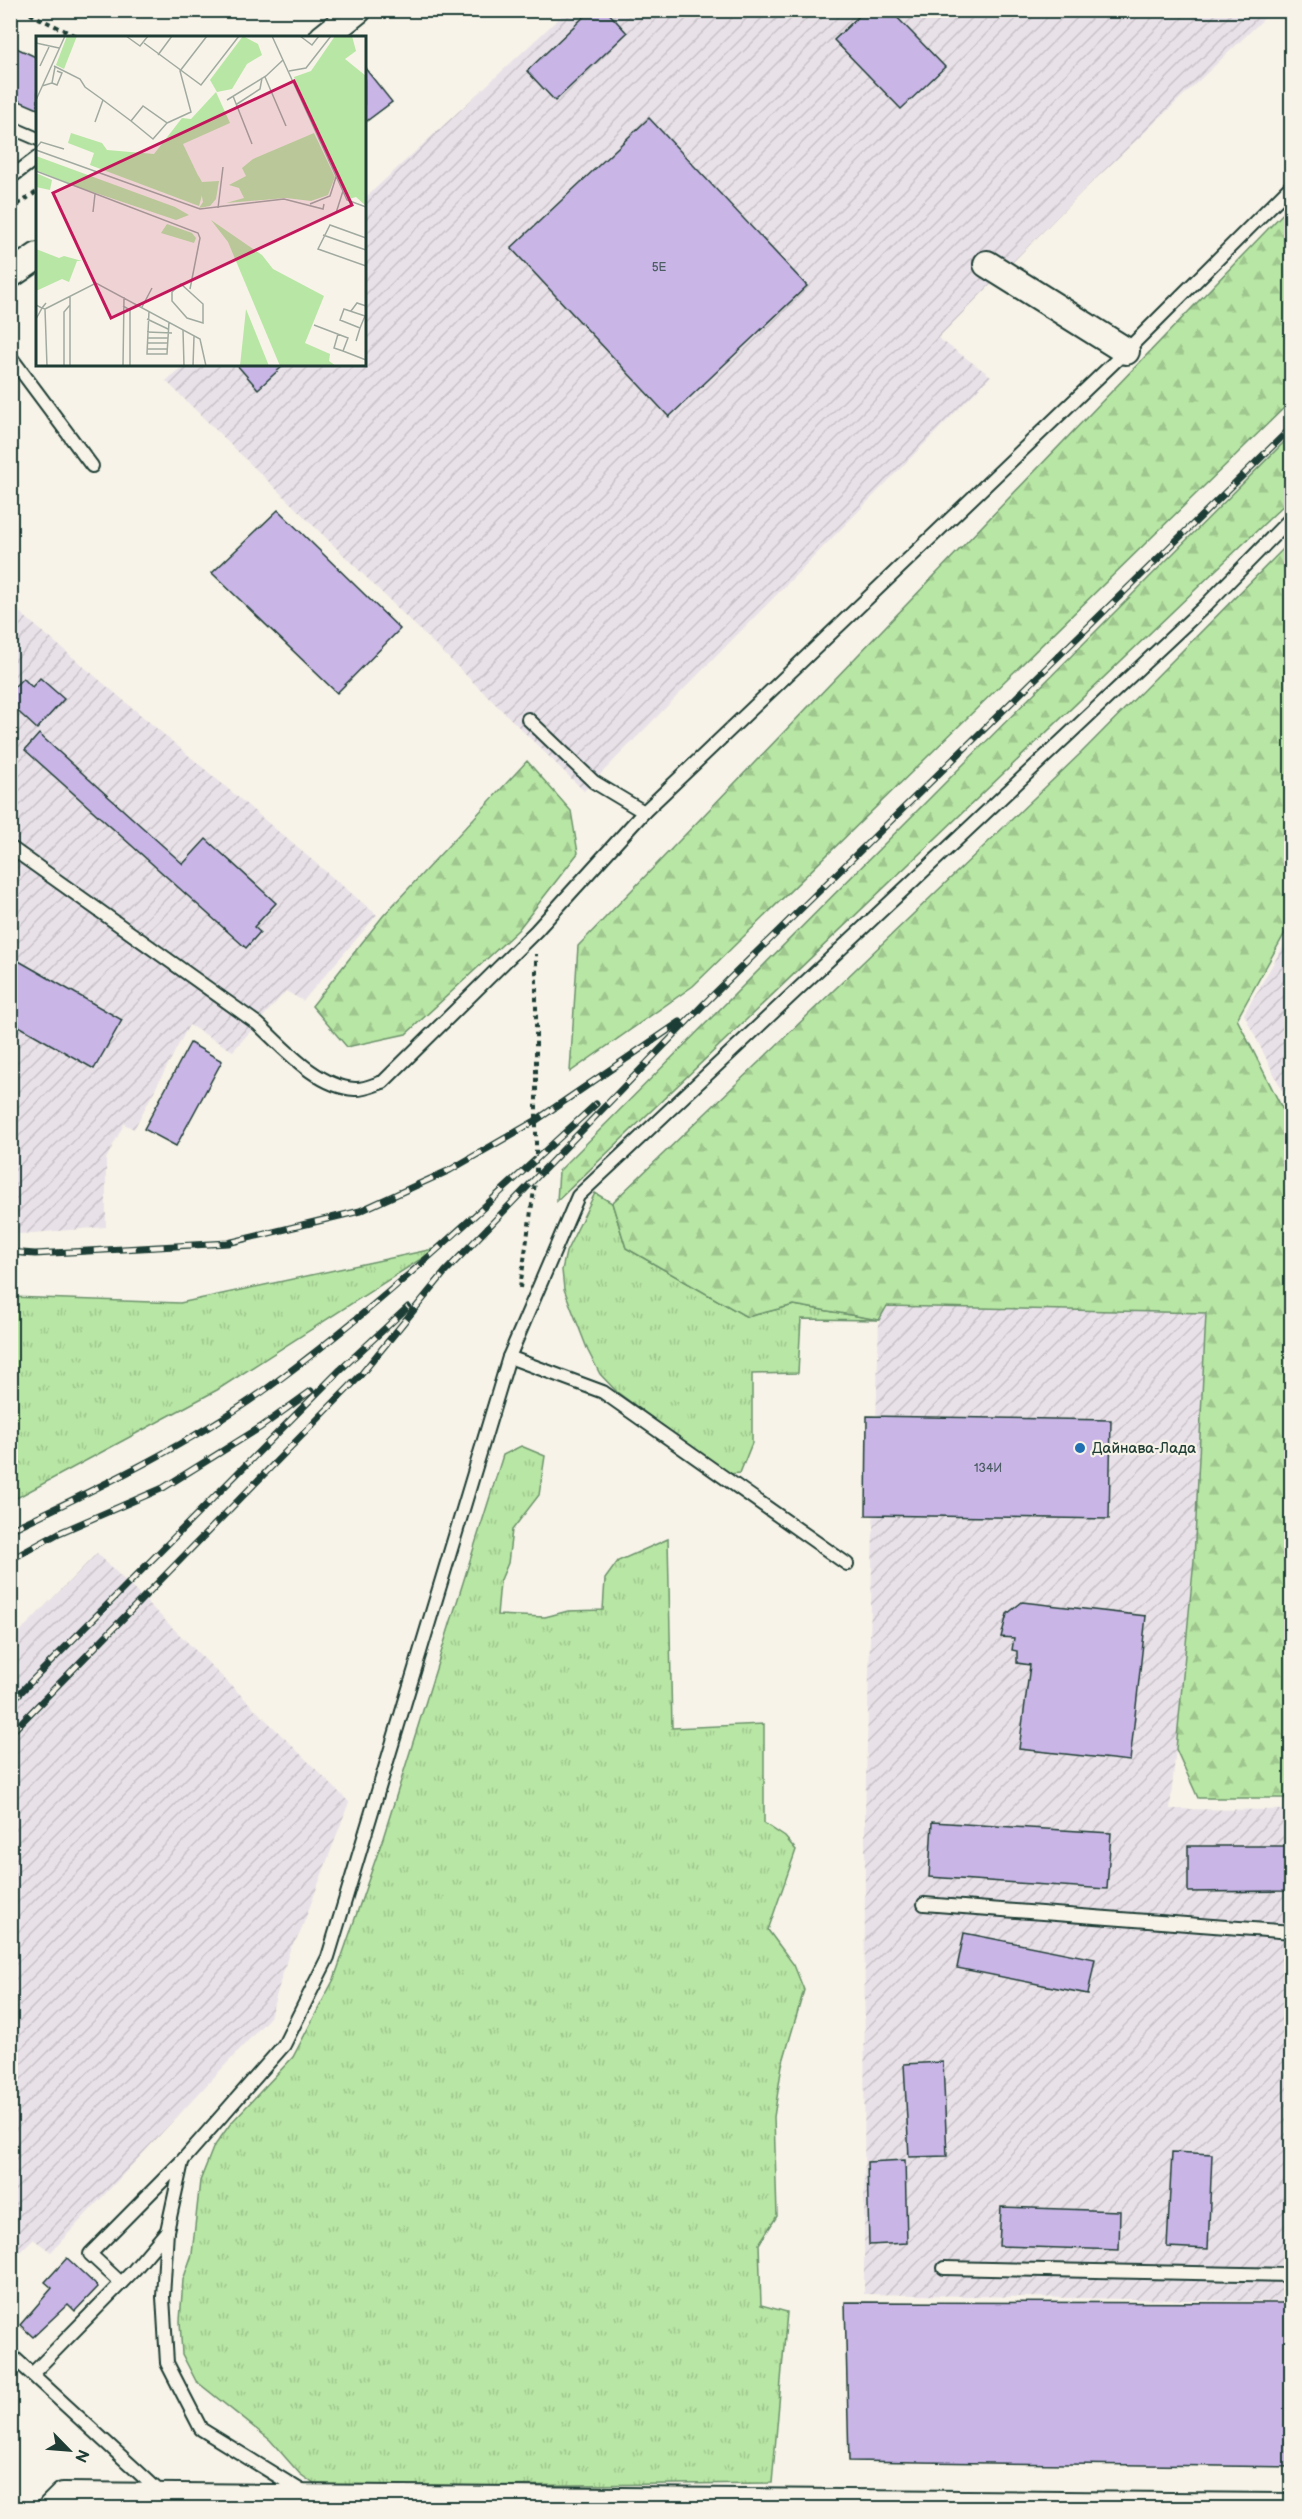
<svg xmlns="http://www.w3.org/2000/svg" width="1302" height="2519" viewBox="0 0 1302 2519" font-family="'Balsamiq Sans',sans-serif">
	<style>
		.industrial { fill: url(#industrial-furrows) }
		.grass { fill: url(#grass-tufts); stroke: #6c926c; stroke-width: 1.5 }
		.forest { fill: url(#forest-firs); stroke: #6c926c; stroke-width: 1.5 }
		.building { fill: #c9b6e7; stroke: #1f3d34; stroke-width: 1.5 }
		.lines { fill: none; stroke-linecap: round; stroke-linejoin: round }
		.service-casing { stroke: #1f3d34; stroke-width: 16 }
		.minor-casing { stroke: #1f3d34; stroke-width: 30 }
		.path { stroke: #1f3d34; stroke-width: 4; stroke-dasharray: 4.5 4.5; stroke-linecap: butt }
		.service { stroke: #f7f3e8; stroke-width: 12 }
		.minor { stroke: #f7f3e8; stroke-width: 26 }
		.rail-casing { stroke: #1f3d34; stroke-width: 7 }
		.rail { stroke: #f7f3e8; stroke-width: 4.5; stroke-dasharray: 14; stroke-linecap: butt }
		.poi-dot { fill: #1f6fb2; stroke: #f7f3e8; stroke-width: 2 }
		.labels { text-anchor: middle; stroke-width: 4.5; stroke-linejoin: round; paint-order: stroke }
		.number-label { font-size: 12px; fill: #4a5b61 }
		.poi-label { font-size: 15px; fill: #1f3d34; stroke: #f7f3e8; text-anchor: start }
		.inset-road { fill: none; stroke: #a1aaa0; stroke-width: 1.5 }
		.view { fill: #c2185b; fill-opacity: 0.15; stroke: #c2185b; stroke-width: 3 }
		.inset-edge { fill: none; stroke: #1f3d34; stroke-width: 3 }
	</style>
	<defs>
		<pattern id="industrial-furrows" width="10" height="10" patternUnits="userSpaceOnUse" patternTransform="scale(1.5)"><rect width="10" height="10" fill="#e9e1e8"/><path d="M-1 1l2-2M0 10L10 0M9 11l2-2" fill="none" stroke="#c7c2c8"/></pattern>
		<pattern id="grass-tufts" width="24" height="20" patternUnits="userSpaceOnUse" patternTransform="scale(1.5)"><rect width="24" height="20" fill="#b8e6a4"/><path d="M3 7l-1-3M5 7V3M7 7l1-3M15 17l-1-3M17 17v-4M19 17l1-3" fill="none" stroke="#9ec68e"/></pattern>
		<pattern id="forest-firs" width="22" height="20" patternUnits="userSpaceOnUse" patternTransform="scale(1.5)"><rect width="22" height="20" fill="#b8e6a4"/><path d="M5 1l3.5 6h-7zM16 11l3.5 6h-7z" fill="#9ec68e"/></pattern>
	</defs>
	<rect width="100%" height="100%" fill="#f7f3e8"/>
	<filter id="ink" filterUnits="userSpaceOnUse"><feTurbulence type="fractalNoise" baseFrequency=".0167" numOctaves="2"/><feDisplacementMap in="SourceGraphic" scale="12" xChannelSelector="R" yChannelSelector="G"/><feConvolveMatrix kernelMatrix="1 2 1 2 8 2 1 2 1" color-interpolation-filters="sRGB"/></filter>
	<g filter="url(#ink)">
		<!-- industrial -->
		<g class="industrial">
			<polygon points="567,11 1272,11 1082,192 938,338 991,376 584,791 166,381 184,365 364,364 365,198"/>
			<polygon points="11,605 377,915 303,1001 286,991 233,1051 189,1025 134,1129 124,1124 106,1159 106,1227 20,1234 11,1234"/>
			<polygon points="1291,933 1291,1108 1244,1014"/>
			<polygon points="886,1306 1206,1312 1194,1560 1170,1809 1291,1810 1291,2302 864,2294 865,1815 879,1320"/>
			<polygon points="97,1553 349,1802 300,1933 290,1949 270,2017 51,2252 33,2239 11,2261 11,1641"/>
		</g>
		<!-- grass -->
		<g class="grass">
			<polygon points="595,1193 612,1203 626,1248 747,1317 794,1305 879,1320 801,1319 798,1373 752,1374 752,1443 740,1473 729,1474 617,1392 600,1374 588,1351 564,1289 562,1270 566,1252"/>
			<polygon points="438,1248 217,1390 11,1501 11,1297 180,1303"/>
			<polygon points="521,1446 545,1456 539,1495 512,1530 508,1563 500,1582 497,1615 545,1617 568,1611 603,1610 605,1579 618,1561 668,1539 672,1728 764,1724 764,1823 785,1837 796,1850 768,1930 794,1965 804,1990 782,2065 774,2117 777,2216 759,2244 761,2305 787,2312 772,2483 382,2487 314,2484 300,2474 270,2440 196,2381 182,2354 180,2321 183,2280 192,2254 200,2181 213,2148 231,2123 293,2057 334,1979 383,1838 503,1455"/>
		</g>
		<!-- forest -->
		<g class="forest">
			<polygon points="1291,205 1291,401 693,986 570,1072 578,946"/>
			<polygon points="1291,435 1291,498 557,1201 559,1171"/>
			<polygon points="1291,541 1291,922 1237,1019 1291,1126 1291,1798 1198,1798 1176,1749 1194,1560 1206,1313 887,1306 879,1320 794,1305 747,1317 626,1248 612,1203 1081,753"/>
			<polygon points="527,761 571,811 578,853 518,930 406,1034 347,1047 312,1006 383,916"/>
		</g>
		<!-- building -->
		<g class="building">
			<polygon points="591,10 606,10 627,33 555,101 527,71"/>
			<polygon points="865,10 890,10 945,67 901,109 834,40"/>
			<polygon points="10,45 38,58 38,109 10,97"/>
			<polygon points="364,67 392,102 364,123"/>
			<polygon points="649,118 807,286 669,417 511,248"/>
			<polygon points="236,364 285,364 258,389"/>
			<polygon points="278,510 400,629 337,693 212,573"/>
			<polygon points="23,678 32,687 40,678 64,699 37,729 10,704 10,691"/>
			<polygon points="39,734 183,864 206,839 276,903 254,927 260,932 246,948 25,750"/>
			<polygon points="10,956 122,1020 94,1069 10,1021"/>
			<polygon points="190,1043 222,1061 176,1146 144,1129"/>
			<polygon points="867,1416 1111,1420 1109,1519 866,1515"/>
			<polygon points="1022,1602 1146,1616 1130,1761 1019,1749 1030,1665 1017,1663 1017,1651 1012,1650 1014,1638 1001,1637 1007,1614"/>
			<polygon points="932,1822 1111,1833 1107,1889 929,1877"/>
			<polygon points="1188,1846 1292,1846 1292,1891 1188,1892"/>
			<polygon points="964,1933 1095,1959 1088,1994 957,1968"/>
			<polygon points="943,2062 947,2156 909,2157 904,2064"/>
			<polygon points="1172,2152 1212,2154 1208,2249 1167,2247"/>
			<polygon points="905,2160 907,2243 869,2245 867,2162"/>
			<polygon points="1001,2207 1120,2211 1119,2250 999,2246"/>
			<polygon points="67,2258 98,2287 75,2311 68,2304 33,2337 20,2325 52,2288 45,2282"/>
			<polygon points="845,2302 1292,2303 1292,2467 849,2461"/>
		</g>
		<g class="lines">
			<!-- service casing -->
			<g class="service-casing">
				<g id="service">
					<polyline points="10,127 38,139"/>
					<polyline points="10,178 38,157"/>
					<polyline points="10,356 92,466"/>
					<polyline points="528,719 594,782 644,812"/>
					<path d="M10,847L258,1024C284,1048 317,1087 355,1089C364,1090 375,1084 383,1082L536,931L644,812L1126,351L1292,185"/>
					<polyline points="509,1357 603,1392 847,1564"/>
					<polyline points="924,1904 1292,1932"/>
					<polyline points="182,2162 167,2231 163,2297 167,2363 201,2429 305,2493"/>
					<polyline points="944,2268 1292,2275"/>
					<polyline points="121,2283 90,2254 182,2161 284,2045 328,1957 509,1357 578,1196 1204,607 1292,517"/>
					<polyline points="10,2354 162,2494"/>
					<polyline points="32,2374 134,2270 167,2231"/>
				</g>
			</g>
			<!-- minor casing -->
			<g class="minor-casing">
				<g id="minor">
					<polyline points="323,38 358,10"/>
					<polyline points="987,264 1126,351"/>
					<polyline points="10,275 38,256"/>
					<polyline points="51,2508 63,2496 1292,2507"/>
				</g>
			</g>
			<!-- path -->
			<g class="path">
				<polyline points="22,10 80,38"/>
				<polyline points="10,210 38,191"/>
				<polyline points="520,1288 536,1176 536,954"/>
			</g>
			<!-- service -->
			<use href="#service" class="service"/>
			<!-- minor -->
			<use href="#minor" class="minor"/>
			<!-- rail casing -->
			<g class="rail-casing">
				<g id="rail">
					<polyline points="10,1252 35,1254 228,1243 360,1211 450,1170 535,1121 680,1022"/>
					<path d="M10,1530C100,1487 189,1445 269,1387C386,1302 490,1201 596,1104"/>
					<polyline points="10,1560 59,1533 163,1488 261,1427 311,1391"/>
					<polyline points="10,1703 340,1370 408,1307"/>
					<polyline points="10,1734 359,1377 445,1272 704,1004 1292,427"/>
				</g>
			</g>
			<!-- rail -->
			<use href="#rail" class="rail"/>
		</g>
	</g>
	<!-- markers -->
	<circle class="poi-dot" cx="1080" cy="1448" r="6"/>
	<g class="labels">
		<!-- number labels -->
		<g class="number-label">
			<text x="659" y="271">5Е</text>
			<text x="988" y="1472">134И</text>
		</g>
		<!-- poi labels -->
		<g class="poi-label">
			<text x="1092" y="1453">Дайнава-Лада</text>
		</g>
	</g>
	<!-- overview -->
	<g transform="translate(36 36)">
		<rect width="330" height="330" fill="#f7f3e8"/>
		<path d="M31,0H41L28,33L20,29ZM278,97L299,141L292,159L275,165L250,162L190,167L208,162L203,152L193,149L210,140L206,132L217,123ZM162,139L166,146L183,145L180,163L174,170L163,172L167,166ZM175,184L226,219L237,233L288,260L269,307L294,318L293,325L300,330H244L192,206ZM210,273L233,330H204Z" fill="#b8e6a4"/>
		<path d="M207,0L222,8L226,19L211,28L196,53L181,56L174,44ZM299,0H316L320,15L309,23L330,40V170L320,161L313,163L258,41L275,35ZM180,56L194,87L147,108L168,152L163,170L54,129L58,117L32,107L35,97L66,107L71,114L118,118L146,82L155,83ZM0,120L139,171L153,179L140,184L42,151L0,134ZM0,137L16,144L14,154L0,151ZM131,188L156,197L160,202L158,207L125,197ZM0,213L23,222L28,220L46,225H41L33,246L26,243L0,255Z" fill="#b8e6a4"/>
		<path class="inset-road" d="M90,0L104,10L112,0M236,0L311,164L330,171M264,0L276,9L283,0M0,7L23,12M108,7L165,49L203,0M122,19L136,0M4,30L13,11M18,30L44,43L49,51L67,64L95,85L117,103L131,87L107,70L95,85M253,35L270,32L295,0M229,41L250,90M16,47L21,49L26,37L21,35M6,50L16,47L19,31M197,60L216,108M0,64L29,0M191,64L230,40L247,24M201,68L224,53L226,42M59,86L67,64M131,87L155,76L144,35L171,0M0,112L5,106L28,113M0,114L164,173L248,163L287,173L288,168M0,135L162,197L164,202L154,253M274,168L294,160L300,141M182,172L187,131M57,176L59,158M300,177L307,155M287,199L330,214M330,202L294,189L282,213L330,230M145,248L167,268V287L151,282L136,265V256ZM34,260V330M10,267L6,272L9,273L11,330M0,269L6,272L0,283M87,270L94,274V330M106,271L116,252M9,273L60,247L164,303L170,330M113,275L111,318H131L133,286M315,275L321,267L330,270M111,283L132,293M278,289L312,302L307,315L298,312L302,298M147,294L148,330M111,296L136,297M111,302H132M320,305L324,292L329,280L308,273L304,284L324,292M111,307H132M111,313H131M307,315L330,324M28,330V276L34,269M87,330L88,261M157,330L158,300"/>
		<path class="view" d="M258,45L316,169L75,282L17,157Z"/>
		<rect width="330" height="330" class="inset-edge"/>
	</g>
	<!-- margin -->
	<rect width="1302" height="2519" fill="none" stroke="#f7f3e8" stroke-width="36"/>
	<rect x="18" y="18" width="1266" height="2483" fill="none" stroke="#1f3d34" stroke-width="2" filter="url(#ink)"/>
	<!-- north arrow -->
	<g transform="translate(69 2450) rotate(115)" stroke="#f7f3e8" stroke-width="4.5" paint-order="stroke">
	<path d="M0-4.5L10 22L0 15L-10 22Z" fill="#1f3d34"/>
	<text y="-9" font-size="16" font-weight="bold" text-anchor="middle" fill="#1f3d34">N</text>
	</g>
</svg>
